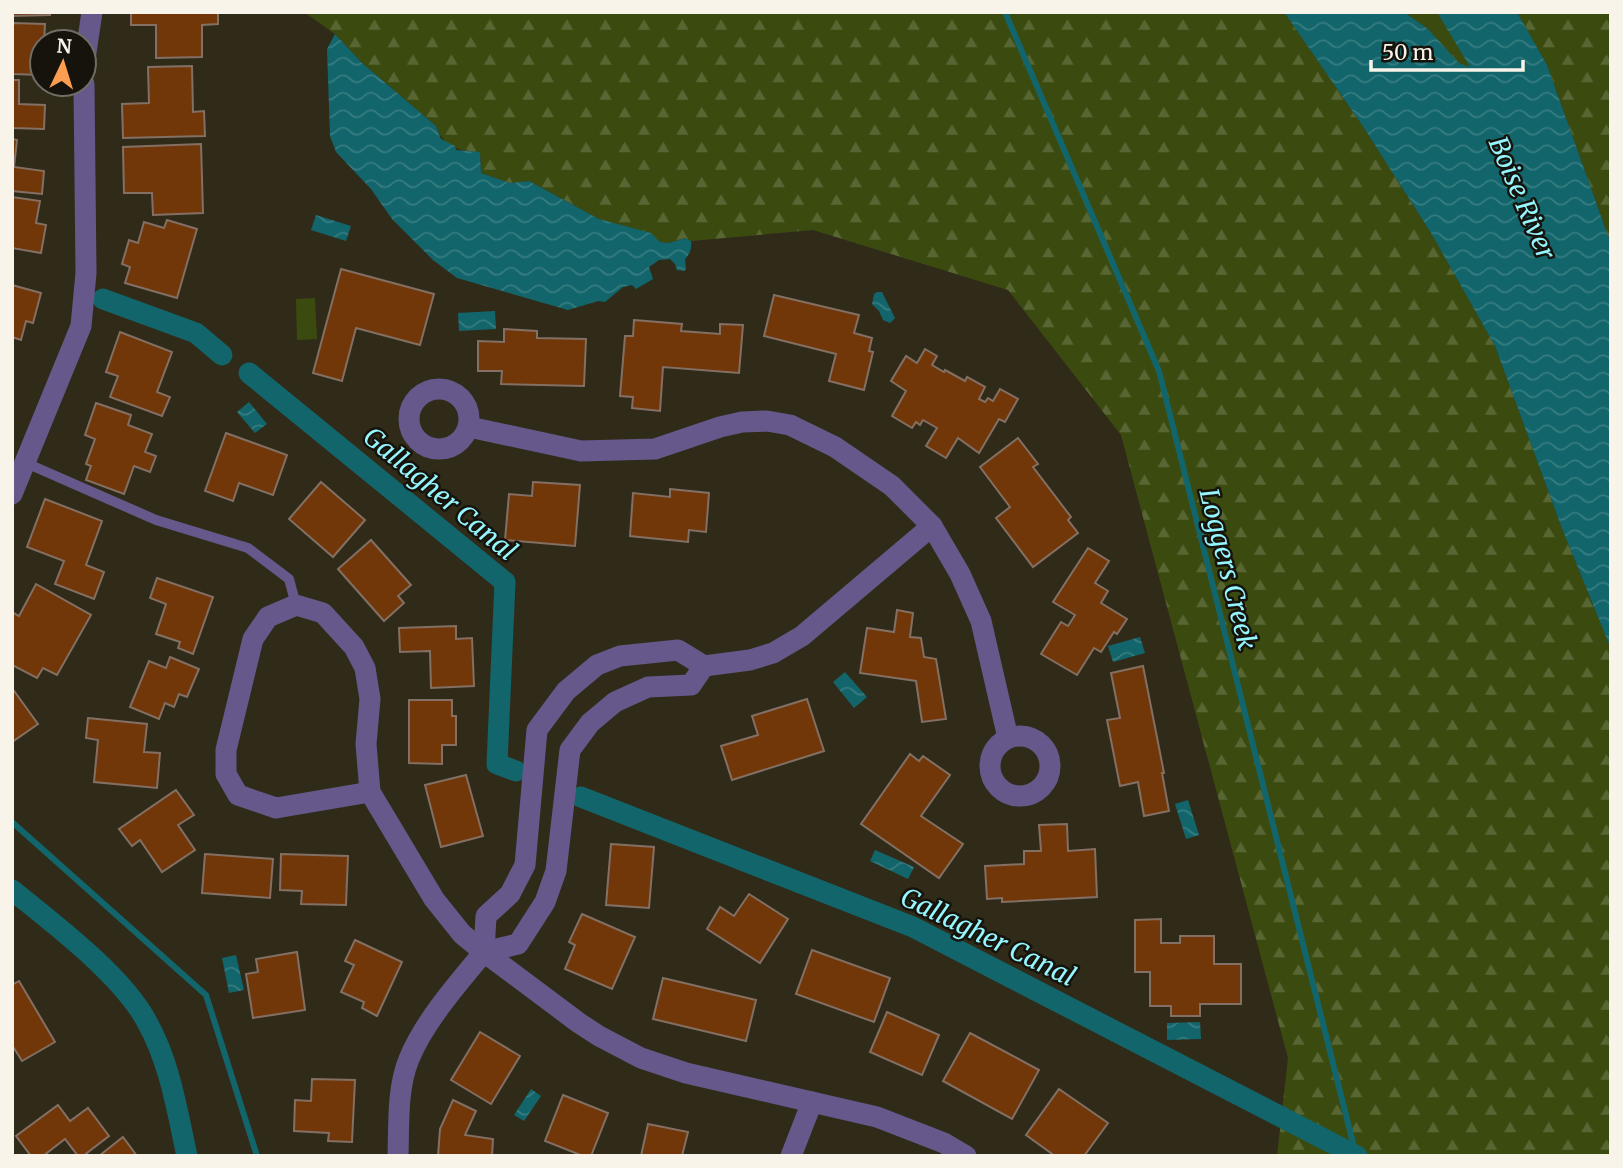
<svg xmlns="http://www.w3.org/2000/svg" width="1623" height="1168" viewBox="0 0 1623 1168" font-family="Merriweather,serif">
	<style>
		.forest { fill: url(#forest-firs) }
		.pitch { fill: #3b4b10 }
		.water { fill: url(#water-waves) }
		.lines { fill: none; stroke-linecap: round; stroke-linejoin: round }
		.stream { stroke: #12656b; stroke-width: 6 }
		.canal { stroke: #12656b; stroke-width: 21 }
		.building { fill: #713709; stroke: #836f63; stroke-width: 2 }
		.lane { stroke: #66588b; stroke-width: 10 }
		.street { stroke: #66588b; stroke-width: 21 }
		.labels { text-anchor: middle; stroke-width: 5; stroke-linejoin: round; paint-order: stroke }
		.water-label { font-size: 26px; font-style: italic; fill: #95f6fe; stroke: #16130c }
	</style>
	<defs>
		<pattern id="forest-firs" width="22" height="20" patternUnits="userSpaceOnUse" patternTransform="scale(1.75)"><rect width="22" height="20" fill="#3b4b10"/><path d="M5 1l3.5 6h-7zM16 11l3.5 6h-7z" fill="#586633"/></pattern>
		<pattern id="water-waves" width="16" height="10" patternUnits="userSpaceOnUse" patternTransform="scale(1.75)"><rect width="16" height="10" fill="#12656b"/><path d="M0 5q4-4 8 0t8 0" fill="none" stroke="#357c80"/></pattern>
	</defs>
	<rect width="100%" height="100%" fill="#302b19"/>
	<!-- forest -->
	<g class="forest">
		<path d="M304,12H1284L1362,125L1431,233L1495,346L1561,526L1611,649V1156H1277L1288,1058L1121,435L1008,290L813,230L691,241L685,238L669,243L660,242L650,233L599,219L529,181L510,183L481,173L480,152C457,150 445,149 436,126L361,62L335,34Z"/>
		<polygon points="1404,12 1437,12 1471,67 1459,64 1428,29"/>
		<polygon points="1517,12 1611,12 1611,244 1547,65"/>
	</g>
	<!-- pitch -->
	<polygon class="pitch" points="315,298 317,339 297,340 296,299"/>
	<!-- water -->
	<g class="water">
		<polygon points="1284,12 1404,12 1428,29 1459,63 1470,67 1437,12 1517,12 1547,65 1611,244 1611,649 1561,526 1495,346 1431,233 1362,125"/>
		<path d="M335,34L361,62L436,126L441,139L455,146L456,150L480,152L481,173L510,183L529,181L599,219L651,233L660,242L669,243L685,238L691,241C692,249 690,254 685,259L686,269L684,271L677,270L675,264L670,259L659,260L649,267L653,279L636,289L632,285L623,287L605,302L598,301L568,310L457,278L433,260L392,219L371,189L336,152L330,136L327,49Z"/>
		<polygon points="316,215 351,226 346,241 311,230"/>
		<polygon points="877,292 882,292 895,318 890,323 883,320 879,311 872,304 874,294"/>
		<polygon points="495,311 496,329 459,331 458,313"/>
		<polygon points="249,402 267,424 255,433 237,412"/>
		<polygon points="1140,637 1145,653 1113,662 1108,646"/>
		<polygon points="845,672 867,697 854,708 833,682"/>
		<polygon points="1188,800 1199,835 1186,839 1175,804"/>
		<polygon points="875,850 914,867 908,879 870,861"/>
		<polygon points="236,955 244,990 229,993 222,958"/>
		<polygon points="1200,1022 1201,1039 1167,1040 1167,1023"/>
		<polygon points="531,1089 541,1096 524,1121 514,1115"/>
	</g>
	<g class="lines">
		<!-- stream -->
		<g class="stream">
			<polyline points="1005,12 1159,371 1356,1155"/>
			<polyline points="12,822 206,995 257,1156"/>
		</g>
		<!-- canal -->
		<g class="canal">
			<polyline points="103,299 196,333 222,355"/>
			<polyline points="249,373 505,582 497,764 516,771"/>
			<polyline points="581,797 913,927 1357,1156"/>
			<path d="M12,890C54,924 122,975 147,1022C170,1063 177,1110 187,1156"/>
		</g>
	</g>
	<!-- building -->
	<g class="building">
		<polygon points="12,12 50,12 50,15 12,16"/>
		<polygon points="131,12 218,12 218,24 202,25 202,57 156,58 156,25 131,25"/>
		<polygon points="12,23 45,24 44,42 42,42 42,75 12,74"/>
		<polygon points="192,66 193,112 204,111 205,136 123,138 122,104 149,103 148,67"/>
		<polygon points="12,80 19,80 19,104 45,105 44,129 12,128"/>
		<polygon points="12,139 17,140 14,167 44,171 42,194 12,191"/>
		<polygon points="201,144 203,213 153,215 152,193 124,193 123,147"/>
		<polygon points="12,197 40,201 36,223 46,225 41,253 12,248"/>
		<polygon points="167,220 197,229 177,298 125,283 130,267 122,264 129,240 138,243 144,222 164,228"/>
		<polygon points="341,269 434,294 420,345 356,328 342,381 313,373"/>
		<polygon points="12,285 41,293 33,323 26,321 21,340 12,337"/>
		<polygon points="774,295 859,315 854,333 872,338 869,351 873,352 864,390 829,381 836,354 764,336"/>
		<polygon points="634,320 682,324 681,331 720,334 720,324 743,325 739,373 663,367 660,411 632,408 633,397 620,396 625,336 633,336"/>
		<polygon points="504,329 537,331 537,338 586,339 584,386 501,384 502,371 478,371 478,341 504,342"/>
		<polygon points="120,332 172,352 157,392 170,397 162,416 110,397 118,376 106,372"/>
		<polygon points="925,349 937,356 932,365 944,372 945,370 965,381 967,377 985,387 979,399 985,402 988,398 993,401 1000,389 1018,399 1005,422 999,419 979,453 958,438 946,458 926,446 937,428 923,420 920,425 916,422 912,428 892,416 906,391 891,381 906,356 917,363"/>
		<polygon points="96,403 131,415 128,425 152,434 145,452 156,456 150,472 134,466 124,494 86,480 91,466 86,464 95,439 85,435"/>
		<polygon points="226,433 287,455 273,495 239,483 233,501 205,491"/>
		<polygon points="1018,438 1038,464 1033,467 1071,517 1068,520 1078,533 1033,567 996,518 1010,507 980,467"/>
		<polygon points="321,482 365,520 333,557 289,519"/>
		<polygon points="533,482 580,485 575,546 505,540 509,494 532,496"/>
		<polygon points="670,489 709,493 706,532 689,530 688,542 630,536 633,493 670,497"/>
		<polygon points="45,499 102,521 86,565 104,572 94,599 55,584 64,561 27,547"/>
		<polygon points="371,540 411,585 398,596 404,603 384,621 338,569"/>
		<polygon points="1088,548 1109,561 1095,583 1108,591 1101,603 1127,619 1117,634 1114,632 1101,652 1094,648 1077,675 1041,654 1061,622 1068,626 1075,615 1053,602"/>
		<polygon points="157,578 213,597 193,654 178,648 180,642 156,634 166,604 150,598"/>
		<polygon points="36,584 91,615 57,675 43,668 37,678 12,665 12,612 19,616"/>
		<polygon points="897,610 913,613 910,637 921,638 924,657 936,659 946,719 922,722 916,681 860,673 867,628 894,632"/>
		<polygon points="456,626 456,639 472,638 474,686 431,688 430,651 400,652 399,628"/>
		<polygon points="170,657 199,669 187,697 179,694 174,707 165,703 159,719 130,707 149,661 166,668"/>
		<polygon points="1143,666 1164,773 1162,773 1169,811 1144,816 1138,782 1120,786 1107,720 1120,718 1111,673"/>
		<polygon points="12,688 38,724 12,742"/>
		<polygon points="807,699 824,751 732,780 721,746 758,735 752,716"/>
		<polygon points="409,700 452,700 452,716 456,716 456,745 442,745 442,764 409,763"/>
		<polygon points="88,718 147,724 144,752 160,753 157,788 94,782 98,740 86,738"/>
		<polygon points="910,754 919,761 923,756 950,775 921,816 963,844 939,878 861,824"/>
		<polygon points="466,775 483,836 441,847 425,785"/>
		<polygon points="176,790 194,815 178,825 195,850 162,872 140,840 132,846 119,829"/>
		<polygon points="1067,824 1068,851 1095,849 1097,897 1002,902 1002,898 987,899 985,866 1024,864 1024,851 1041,851 1039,825"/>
		<polygon points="611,844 654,847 649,908 606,905"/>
		<polygon points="205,854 273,859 270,898 202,893"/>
		<polygon points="281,854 348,856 346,905 301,904 302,891 280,890"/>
		<polygon points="749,894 788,919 760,963 707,929 720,907 734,916"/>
		<polygon points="582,914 635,937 612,989 565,969 575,945 569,942"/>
		<polygon points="1161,919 1161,943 1180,943 1180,936 1214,936 1214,964 1241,964 1241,1004 1200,1004 1200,1016 1171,1016 1171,1006 1150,1006 1150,972 1135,972 1135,920"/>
		<polygon points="355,940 402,962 377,1016 362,1008 364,1002 341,992 354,965 345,961"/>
		<polygon points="812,950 890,978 874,1022 796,994"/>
		<polygon points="297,952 305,1010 253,1018 246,974 258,972 256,959"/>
		<polygon points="663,978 756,1000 746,1041 653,1019"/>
		<polygon points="19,981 55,1042 22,1061 12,1045 12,985"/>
		<polygon points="887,1012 939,1035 922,1075 870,1052"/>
		<polygon points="480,1032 520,1056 491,1104 451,1080"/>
		<polygon points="970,1033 1039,1070 1012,1119 943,1081"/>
		<polygon points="312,1079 355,1080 352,1142 328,1141 329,1133 294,1131 295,1100 311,1101"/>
		<polygon points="1059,1089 1108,1123 1084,1156 1055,1156 1026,1135"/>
		<polygon points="563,1095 608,1113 591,1156 583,1156 545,1141"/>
		<polygon points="453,1100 476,1111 465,1135 493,1139 492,1156 438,1156 440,1129"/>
		<polygon points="58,1105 70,1121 88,1108 109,1136 83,1156 78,1156 65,1139 43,1156 31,1156 16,1136"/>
		<polygon points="648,1124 688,1132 682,1156 641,1156"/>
		<polygon points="123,1137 137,1156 99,1156"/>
	</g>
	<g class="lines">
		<!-- lane -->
		<polyline class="lane" points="26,463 156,520 248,548 289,579 296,605"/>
		<!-- street -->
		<g class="street">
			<polyline points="84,66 92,12"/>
			<circle cx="439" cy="419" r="30"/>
			<polyline points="469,427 581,451 655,449 720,427 742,422 767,421 790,425 835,447 892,486 932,526 960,574 981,621 1008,738"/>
			<polyline points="12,494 81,326 86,273 84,84"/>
			<polygon points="678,650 704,666 691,685 648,687 615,702 590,723 570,750 556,871 545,902 518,944 484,952 486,916 510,894 525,865 537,730 566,691 597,665 620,656"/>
			<polyline points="704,666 750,660 773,653 802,636 932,526"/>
			<circle cx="1020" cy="766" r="30"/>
			<polyline points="370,792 276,808 238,795 226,774 226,750 253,639 268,617 296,605 323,613 354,647 365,668 370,699 366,744 370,792 434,899 462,934 484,952 579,1023 599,1036 641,1058 686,1073 877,1117 944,1143 966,1156"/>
			<path d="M398,1156C399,1124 397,1088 409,1059C424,1022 458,983 484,952"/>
			<polyline points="791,1156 812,1102"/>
		</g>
	</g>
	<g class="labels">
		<!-- water labels -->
		<g class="water-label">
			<text transform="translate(1522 198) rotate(67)" y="9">Boise River</text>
			<text transform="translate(440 494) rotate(40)" y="9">Gallagher Canal</text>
			<text transform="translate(1228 569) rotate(76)" y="9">Loggers Creek</text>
			<text transform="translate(988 937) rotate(26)" y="9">Gallagher Canal</text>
		</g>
	</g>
	<!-- border -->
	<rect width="1623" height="1168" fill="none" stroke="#f8f4e9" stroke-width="28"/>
	<!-- north arrow -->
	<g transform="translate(63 63) rotate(4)"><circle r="33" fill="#16130c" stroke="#706d64" stroke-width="2"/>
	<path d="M0-5L12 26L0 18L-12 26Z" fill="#fb9e52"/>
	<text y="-10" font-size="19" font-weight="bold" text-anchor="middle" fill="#f8f4e9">N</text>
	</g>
	<!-- scale -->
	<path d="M1371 60v10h152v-10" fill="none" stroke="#f8f4e9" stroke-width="3.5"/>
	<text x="1382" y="60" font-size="21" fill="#f8f4e9" stroke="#16130c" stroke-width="5" paint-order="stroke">50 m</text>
</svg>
